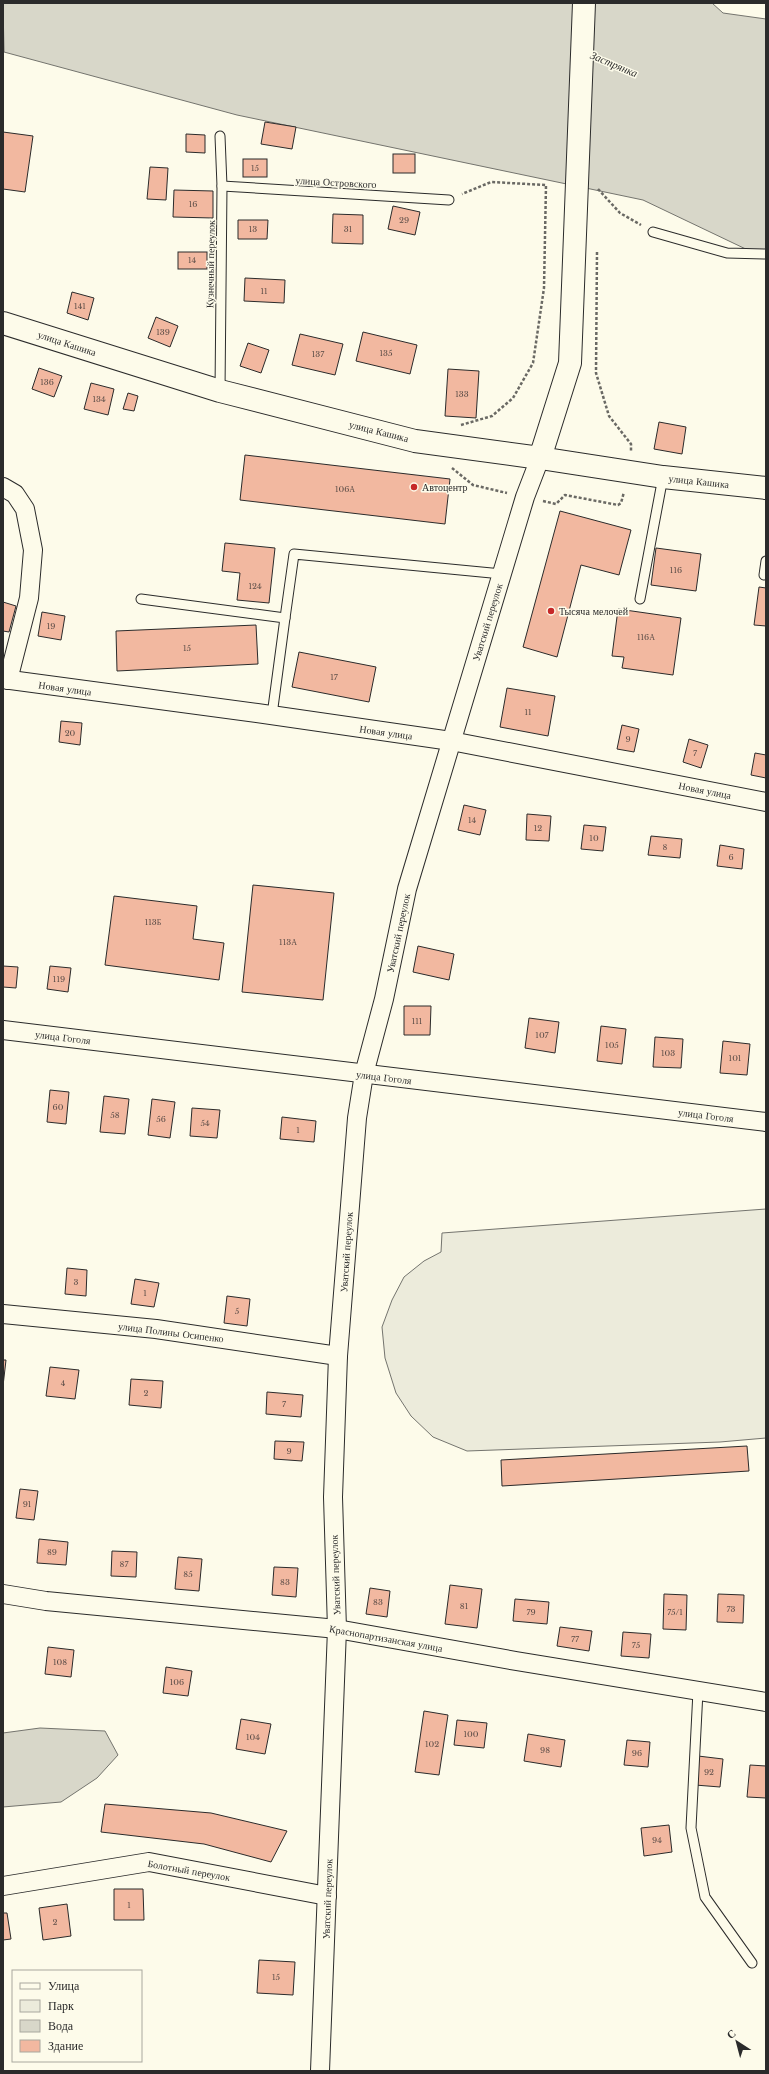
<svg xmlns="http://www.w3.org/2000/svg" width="769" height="2074" viewBox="0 0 769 2074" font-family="'Libre Baskerville',serif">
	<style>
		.green { fill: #ecebdb; stroke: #74746e }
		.water { fill: #d8d7c9; stroke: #74746e }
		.building { fill: #f2b8a0; stroke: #2b2b2b }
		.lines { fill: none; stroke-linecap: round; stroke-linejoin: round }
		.lane-casing { stroke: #2b2b2b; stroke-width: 11 }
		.street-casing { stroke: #2b2b2b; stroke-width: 20 }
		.secondary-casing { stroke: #2b2b2b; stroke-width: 24 }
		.highway-casing { stroke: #2b2b2b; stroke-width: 24 }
		.path { stroke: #6a6964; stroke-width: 2.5; stroke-dasharray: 3 2; stroke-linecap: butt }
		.lane { stroke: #fdfbea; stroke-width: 9 }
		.street { stroke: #fdfbea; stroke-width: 18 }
		.secondary { stroke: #fdfbea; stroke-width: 22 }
		.highway { stroke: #fdfbea; stroke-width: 22 }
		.poi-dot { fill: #c62828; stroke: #fdfbea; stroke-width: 1.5 }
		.labels { text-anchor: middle; stroke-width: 3; stroke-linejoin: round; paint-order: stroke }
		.number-label { font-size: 8px; fill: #5d4e48 }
		.street-label { font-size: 10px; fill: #2b2b2b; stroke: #fdfbea }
		.poi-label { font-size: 10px; fill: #2b2b2b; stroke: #fdfbea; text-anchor: start }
		.water-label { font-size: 11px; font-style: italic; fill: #2b2b2b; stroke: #fdfbea }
	</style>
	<rect width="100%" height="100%" fill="#fdfbea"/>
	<!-- green -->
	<polygon class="green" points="766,1209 766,1438 720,1442 467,1451 433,1437 411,1416 396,1393 385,1358 382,1327 392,1300 404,1277 424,1261 441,1252 442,1233"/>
	<!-- water -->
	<g class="water">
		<polygon points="3,3 712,3 723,13 766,19 766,252 752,252 643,200 237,115 4,52"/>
		<polygon points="40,1728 105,1731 118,1755 97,1778 61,1802 3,1807 3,1733"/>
	</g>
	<!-- building -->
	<g class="building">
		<polygon points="265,122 296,127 292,149 261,144"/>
		<polygon points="3,132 33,136 25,192 3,189"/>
		<polygon points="186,134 205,135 205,153 186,152"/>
		<rect x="393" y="154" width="22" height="19"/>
		<rect x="243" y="159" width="24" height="18"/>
		<polygon points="150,167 168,168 166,200 147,199"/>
		<polygon points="174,190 213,191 213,218 173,217"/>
		<polygon points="393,206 420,212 415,235 388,229"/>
		<polygon points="333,214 363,215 363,244 332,243"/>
		<polygon points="238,220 268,220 267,239 238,239"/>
		<rect x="178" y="252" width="29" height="17"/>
		<polygon points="245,278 285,280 284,303 244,301"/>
		<polygon points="72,292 94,298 88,320 67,313"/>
		<polygon points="156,317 178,326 170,347 148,338"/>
		<polygon points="363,332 417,345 410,374 356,361"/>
		<polygon points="300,334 343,344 335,375 292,365"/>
		<polygon points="248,343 269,350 261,373 240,366"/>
		<polygon points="39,368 62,376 54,397 32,389"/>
		<polygon points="448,369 479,371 476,418 445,416"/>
		<polygon points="91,383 114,389 108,415 84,409"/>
		<polygon points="128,393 138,396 134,411 123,409"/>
		<polygon points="659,422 686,427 682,454 654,449"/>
		<polygon points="245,455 450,479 445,524 240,500"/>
		<polygon points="560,511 631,530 619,575 581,565 557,657 523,647"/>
		<polygon points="225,543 275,548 269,603 237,600 240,573 222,571"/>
		<polygon points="656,548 701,554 696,591 651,585"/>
		<polygon points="759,587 766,588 766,626 754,625"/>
		<polygon points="3,602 16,606 9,632 3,631"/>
		<polygon points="618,609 681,618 673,675 622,668 624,657 612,656"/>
		<polygon points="42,612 65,616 61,640 38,636"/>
		<polygon points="256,625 258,664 117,671 116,631"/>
		<polygon points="299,652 376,667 369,702 292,687"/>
		<polygon points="507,688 555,696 548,736 500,727"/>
		<polygon points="61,721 82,723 80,745 59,742"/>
		<polygon points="622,725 639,729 634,752 617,749"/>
		<polygon points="689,739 708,745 701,768 683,762"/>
		<polygon points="755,753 766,755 766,778 751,775"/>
		<polygon points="464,805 486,810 480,835 458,830"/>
		<polygon points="527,814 551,816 549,841 526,840"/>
		<polygon points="584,825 606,827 603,851 581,849"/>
		<polygon points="651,836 682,839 680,858 648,855"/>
		<polygon points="720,845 744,849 742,869 717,866"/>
		<polygon points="253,885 334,893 323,1000 242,992"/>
		<polygon points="114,896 197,906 193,939 224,943 219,980 105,965"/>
		<polygon points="418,946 454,954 449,980 413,972"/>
		<polygon points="3,966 18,967 16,988 3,987"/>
		<polygon points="50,966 71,968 68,992 47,989"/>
		<polygon points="404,1006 431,1006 430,1035 404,1035"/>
		<polygon points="529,1018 559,1022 555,1053 525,1048"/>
		<polygon points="601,1026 626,1029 622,1064 597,1061"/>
		<polygon points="655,1037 683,1039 681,1068 653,1067"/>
		<polygon points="723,1041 750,1044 747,1075 720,1073"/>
		<polygon points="50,1090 69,1092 66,1124 47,1122"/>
		<polygon points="104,1096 129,1099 125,1134 100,1132"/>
		<polygon points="152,1099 175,1102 170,1138 148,1135"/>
		<polygon points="192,1108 220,1110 217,1138 190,1136"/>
		<polygon points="282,1117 316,1121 314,1142 280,1139"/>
		<polygon points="67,1268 87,1270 86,1296 65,1294"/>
		<polygon points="135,1279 159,1283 154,1307 131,1304"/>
		<polygon points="227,1296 250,1299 247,1326 224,1323"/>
		<polygon points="3,1360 6,1360 3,1386"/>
		<polygon points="50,1367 79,1370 75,1399 46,1396"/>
		<polygon points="131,1379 163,1381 161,1408 129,1405"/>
		<polygon points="267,1392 303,1395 301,1417 266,1414"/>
		<polygon points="275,1441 304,1442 302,1461 274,1459"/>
		<polygon points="747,1446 749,1471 502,1486 501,1460"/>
		<polygon points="20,1489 38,1491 34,1520 16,1518"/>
		<polygon points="39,1539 68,1542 66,1565 37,1563"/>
		<polygon points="112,1551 137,1552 136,1577 111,1576"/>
		<polygon points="178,1557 202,1559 199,1591 175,1589"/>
		<polygon points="274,1567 298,1568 296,1597 272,1595"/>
		<polygon points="450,1585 482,1589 477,1628 445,1624"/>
		<polygon points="370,1588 390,1591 387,1617 366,1614"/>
		<polygon points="664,1594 687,1595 686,1630 663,1629"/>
		<polygon points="718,1594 744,1595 743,1623 717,1622"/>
		<polygon points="515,1599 549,1602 547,1624 513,1621"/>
		<polygon points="560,1627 592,1631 589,1651 557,1646"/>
		<polygon points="623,1632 651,1634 649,1658 621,1656"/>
		<polygon points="48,1647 74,1650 71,1677 45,1674"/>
		<polygon points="166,1667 192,1671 188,1696 163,1693"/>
		<polygon points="424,1711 448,1715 439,1775 415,1772"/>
		<polygon points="241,1719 271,1724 265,1754 236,1749"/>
		<polygon points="457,1720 487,1723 484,1748 454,1745"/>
		<polygon points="528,1734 565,1740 561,1767 524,1761"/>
		<polygon points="627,1740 650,1742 648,1767 624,1765"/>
		<polygon points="698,1756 723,1759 720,1787 695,1785"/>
		<polygon points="750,1765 766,1766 766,1798 747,1797"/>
		<polygon points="105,1804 211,1813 287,1831 271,1862 204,1844 101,1832"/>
		<polygon points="669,1825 672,1852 644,1856 641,1828"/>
		<polygon points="114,1889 143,1889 144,1920 114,1920"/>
		<polygon points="67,1904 71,1936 43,1940 39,1908"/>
		<polygon points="3,1913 7,1913 11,1939 3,1940"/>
		<polygon points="259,1960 295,1962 293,1995 257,1993"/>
	</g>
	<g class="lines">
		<!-- lane casing -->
		<g class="lane-casing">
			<g id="lane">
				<polyline points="222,186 449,200"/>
				<polyline points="653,232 727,253 766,254"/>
				<polyline points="220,391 222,186 220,136"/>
				<polyline points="764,575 766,561"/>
				<polyline points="141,599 285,618 272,715"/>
				<polyline points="640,599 663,477"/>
				<polyline points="285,618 294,554 502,574"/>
				<polyline points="698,1691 691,1828 705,1897 752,1963"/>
			</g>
		</g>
		<!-- street casing -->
		<g class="street-casing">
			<g id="street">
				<polyline points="3,487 15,494 25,509 33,550 29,598 8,680"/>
				<polyline points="3,679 257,713 451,741 766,802"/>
				<polyline points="3,1030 766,1122"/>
				<polyline points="3,1314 156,1329 338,1356"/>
				<polyline points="3,1594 46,1601 337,1629 516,1661 766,1702"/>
				<polyline points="3,1886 149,1862 327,1896"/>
				<polyline points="320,2071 337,1629 333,1497 338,1356 357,1118 364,1074 384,999 407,889 525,497 540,458"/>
			</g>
		</g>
		<!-- secondary casing -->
		<g class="secondary-casing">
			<polyline id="secondary" points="540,458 663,477 766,488"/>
		</g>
		<!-- highway casing -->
		<g class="highway-casing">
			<polyline id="highway" points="3,323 220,391 415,441 540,458 570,363 584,3"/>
		</g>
		<!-- path -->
		<g class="path">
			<polyline points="598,189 620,213 641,225"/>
			<polyline points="597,252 596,373 609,416 631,444 631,451"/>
			<polyline points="461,425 492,416 513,398 533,363 544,288 546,185 491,182 462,194"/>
			<polyline points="452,468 473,485 507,493"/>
			<polyline points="543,501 556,504 565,495 618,505 621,503 624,492"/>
		</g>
		<!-- lane -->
		<use href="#lane" class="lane"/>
		<!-- street -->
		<use href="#street" class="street"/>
		<!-- secondary -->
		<use href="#secondary" class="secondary"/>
		<!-- highway -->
		<use href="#highway" class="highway"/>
	</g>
	<!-- markers -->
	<g class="poi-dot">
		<circle cx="414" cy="487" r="4"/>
		<circle cx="551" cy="611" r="4"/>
	</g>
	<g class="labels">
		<!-- number labels -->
		<g class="number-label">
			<text x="255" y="171">15</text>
			<text x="193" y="207">16</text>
			<text x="404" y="223">29</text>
			<text x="253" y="232">13</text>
			<text x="348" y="232">31</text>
			<text x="192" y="263">14</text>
			<text x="264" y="294">11</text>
			<text x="80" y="309">141</text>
			<text x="163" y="335">139</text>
			<text x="386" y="356">135</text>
			<text x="318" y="357">137</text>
			<text x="47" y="385">136</text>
			<text x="462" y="397">133</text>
			<text x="99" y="402">134</text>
			<text x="345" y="492">106А</text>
			<text x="676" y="573">116</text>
			<text x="255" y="589">124</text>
			<text x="51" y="629">19</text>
			<text x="646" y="640">116А</text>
			<text x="187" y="651">15</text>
			<text x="334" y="680">17</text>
			<text x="528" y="715">11</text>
			<text x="70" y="736">20</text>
			<text x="628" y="742">9</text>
			<text x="695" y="756">7</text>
			<text x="472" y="823">14</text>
			<text x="538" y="831">12</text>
			<text x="594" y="841">10</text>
			<text x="665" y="850">8</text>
			<text x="731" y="860">6</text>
			<text x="153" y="925">113Б</text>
			<text x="288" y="945">113А</text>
			<text x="59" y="982">119</text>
			<text x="417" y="1024">111</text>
			<text x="542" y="1038">107</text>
			<text x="612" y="1048">105</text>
			<text x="668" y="1056">103</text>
			<text x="735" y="1061">101</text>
			<text x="58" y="1110">60</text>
			<text x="115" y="1118">58</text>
			<text x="161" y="1122">56</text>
			<text x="205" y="1126">54</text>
			<text x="298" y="1133">1</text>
			<text x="76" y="1285">3</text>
			<text x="145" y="1296">1</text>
			<text x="237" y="1314">5</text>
			<text x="63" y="1386">4</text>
			<text x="146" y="1396">2</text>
			<text x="284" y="1407">7</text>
			<text x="289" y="1454">9</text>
			<text x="27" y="1507">91</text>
			<text x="52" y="1555">89</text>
			<text x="124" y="1567">87</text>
			<text x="188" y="1577">85</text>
			<text x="285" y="1585">83</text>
			<text x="378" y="1605">83</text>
			<text x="464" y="1609">81</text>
			<text x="731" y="1612">73</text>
			<text x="531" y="1615">79</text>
			<text x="675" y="1615">75/1</text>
			<text x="575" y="1642">77</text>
			<text x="636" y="1648">75</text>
			<text x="60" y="1665">108</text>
			<text x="177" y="1685">106</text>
			<text x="471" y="1737">100</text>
			<text x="253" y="1740">104</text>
			<text x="432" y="1747">102</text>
			<text x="545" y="1753">98</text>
			<text x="637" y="1756">96</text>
			<text x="709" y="1775">92</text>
			<text x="657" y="1843">94</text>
			<text x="129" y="1908">1</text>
			<text x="55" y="1925">2</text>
			<text x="276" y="1980">15</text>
		</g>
		<!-- street labels -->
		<g class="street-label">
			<text transform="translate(336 182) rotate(3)" y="4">улица Островского</text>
			<text transform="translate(210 264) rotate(-89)" y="4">Кузнечный переулок</text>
			<text transform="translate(67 343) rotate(18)" y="4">улица Кашика</text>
			<text transform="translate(379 431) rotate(14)" y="4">улица Кашика</text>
			<text transform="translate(699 481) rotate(6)" y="4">улица Кашика</text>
			<text transform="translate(487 622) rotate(-73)" y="4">Уватский переулок</text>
			<text transform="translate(65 688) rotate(8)" y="4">Новая улица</text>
			<text transform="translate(386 732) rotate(8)" y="4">Новая улица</text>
			<text transform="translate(705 790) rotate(11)" y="4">Новая улица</text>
			<text transform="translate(398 933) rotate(-78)" y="4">Уватский переулок</text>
			<text transform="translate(63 1037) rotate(7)" y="4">улица Гоголя</text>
			<text transform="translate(384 1077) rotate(7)" y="4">улица Гоголя</text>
			<text transform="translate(706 1115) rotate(7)" y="4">улица Гоголя</text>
			<text transform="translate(346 1252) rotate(-86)" y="4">Уватский переулок</text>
			<text transform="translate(171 1332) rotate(7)" y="4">улица Полины Осипенко</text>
			<text transform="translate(335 1575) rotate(-92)" y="4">Уватский переулок</text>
			<text transform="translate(386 1638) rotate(10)" y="4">Краснопартизанская улица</text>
			<text transform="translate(189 1870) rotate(10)" y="4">Болотный переулок</text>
			<text transform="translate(327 1899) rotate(-88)" y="4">Уватский переулок</text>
		</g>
		<!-- poi labels -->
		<g class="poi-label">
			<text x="422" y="491">Автоцентр</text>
			<text x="559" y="615">Тысяча мелочей</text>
		</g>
		<!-- water labels -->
		<g class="water-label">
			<text transform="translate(614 64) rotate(23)" y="4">Застрянка</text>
		</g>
	</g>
	<!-- border -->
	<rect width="769" height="2074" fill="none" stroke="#2b2b2b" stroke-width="8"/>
	<!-- legend -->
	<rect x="12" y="1970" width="130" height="92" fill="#fdfbea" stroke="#a9a89e"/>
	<rect x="20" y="1983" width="20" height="6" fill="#fdfbea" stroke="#a9a89e"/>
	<text x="48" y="1990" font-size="12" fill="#2b2b2b">Улица</text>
	<rect x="20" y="2000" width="20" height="12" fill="#ecebdb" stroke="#a9a89e"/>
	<text x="48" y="2010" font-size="12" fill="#2b2b2b">Парк</text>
	<rect x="20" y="2020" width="20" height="12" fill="#d8d7c9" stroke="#a9a89e"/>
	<text x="48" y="2030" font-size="12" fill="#2b2b2b">Вода</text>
	<rect x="20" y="2040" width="20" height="12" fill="#f2b8a0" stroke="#a9a89e"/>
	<text x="48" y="2050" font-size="12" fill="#2b2b2b">Здание</text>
	<!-- north arrow -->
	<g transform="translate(737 2042) rotate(324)" stroke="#fdfbea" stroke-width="3" paint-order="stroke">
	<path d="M0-3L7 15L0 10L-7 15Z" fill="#2b2b2b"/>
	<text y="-6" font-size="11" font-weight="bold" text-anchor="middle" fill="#2b2b2b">С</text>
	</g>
</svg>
